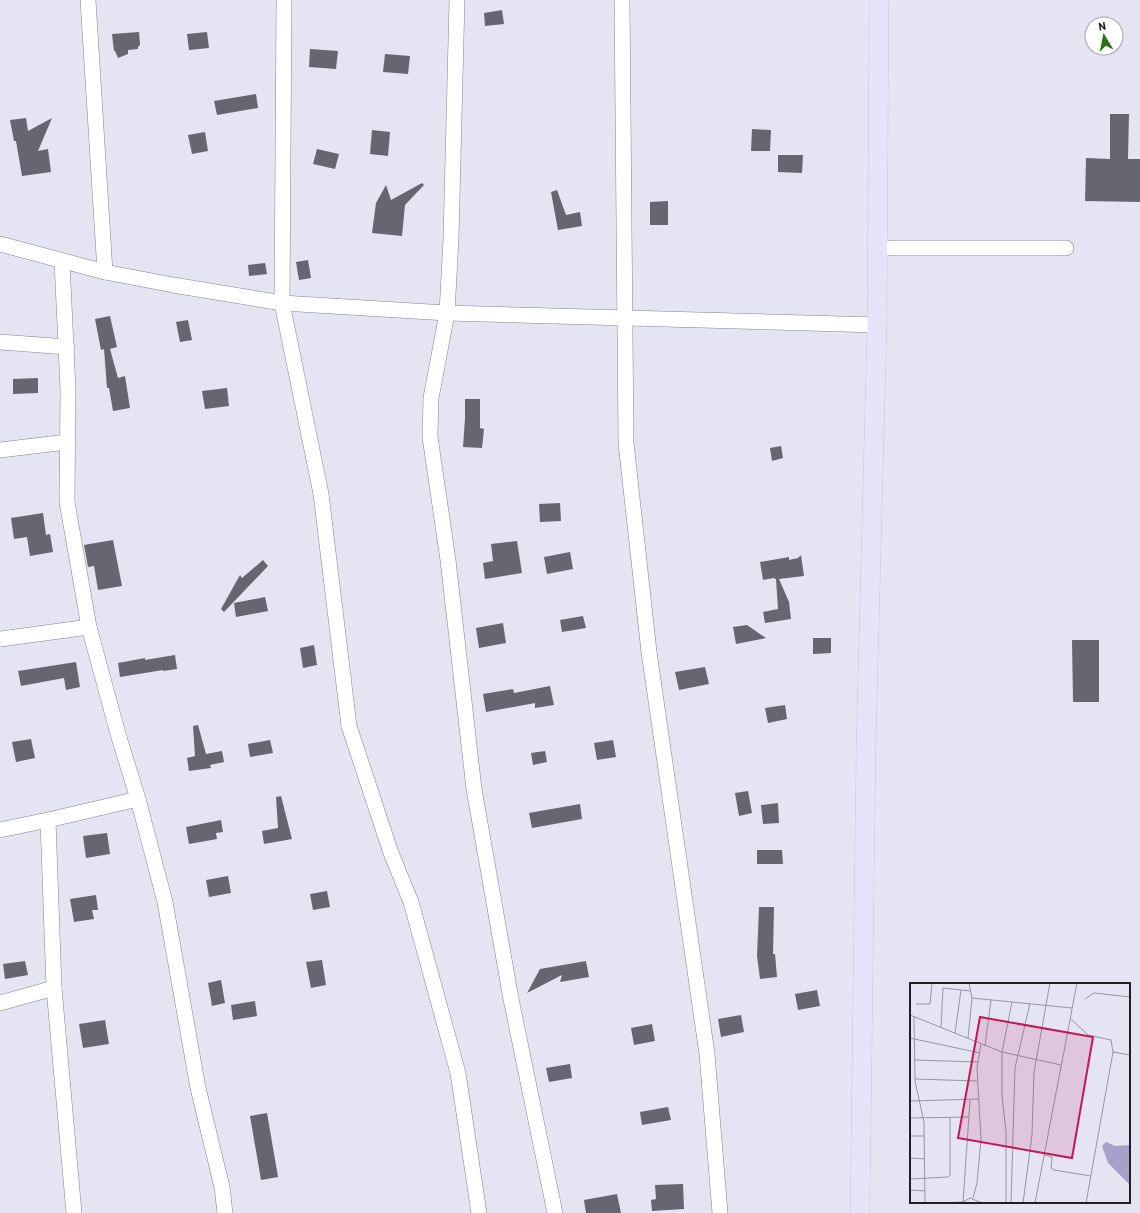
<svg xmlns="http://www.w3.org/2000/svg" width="1140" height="1213" viewBox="0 0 1140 1213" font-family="Barlow,sans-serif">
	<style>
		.building { fill: #666572 }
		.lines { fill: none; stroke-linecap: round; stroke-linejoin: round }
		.minor-casing { stroke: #848391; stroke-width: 16 }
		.major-casing { stroke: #c9c9ca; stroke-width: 20 }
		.minor { stroke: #fff; stroke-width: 15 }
		.major { stroke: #e5e3f8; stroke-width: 19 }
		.inset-road { fill: none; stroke: #9695a0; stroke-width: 1 }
		.view { fill: #c2185b; fill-opacity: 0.15; stroke: #c2185b; stroke-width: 2 }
		.inset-edge { fill: none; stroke: #1f1f24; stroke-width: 2 }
	</style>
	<rect width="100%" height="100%" fill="#e5e4f3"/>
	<!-- building -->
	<g class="building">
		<polygon points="502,10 504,24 485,26 484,13"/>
		<polygon points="139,32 140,45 138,47 138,49 128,50 128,54 118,58 115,51 114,51 112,34"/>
		<polygon points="207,32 209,48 189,50 187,34"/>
		<polygon points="310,49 338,51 336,69 309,67"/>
		<polygon points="385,54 410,56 408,74 383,72"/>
		<polygon points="256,94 258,108 217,115 214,101"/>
		<polygon points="1110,114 1129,114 1128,159 1140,159 1140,202 1085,201 1086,158 1110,159"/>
		<polygon points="26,118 28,131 52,118 38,151 48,149 51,172 22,176 16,141 14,141 10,120"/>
		<polygon points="752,129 771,130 770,151 751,151"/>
		<polygon points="372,130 390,132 388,156 370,154"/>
		<polygon points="205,132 208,151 192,154 188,135"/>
		<polygon points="317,149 339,154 335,169 313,164"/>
		<polygon points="778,155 803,155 802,173 778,172"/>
		<polygon points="422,183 424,185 405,205 402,236 372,233 376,203 386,185 391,200"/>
		<polygon points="557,190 566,215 580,212 582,226 558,230 551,192"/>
		<polygon points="668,201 668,225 650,225 650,202"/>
		<polygon points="308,260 311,278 299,280 296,262"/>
		<polygon points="265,263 267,274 249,276 248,265"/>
		<polygon points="110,316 117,347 110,349 118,378 125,376 130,408 113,411 109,388 107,388 104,349 101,350 95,319"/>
		<polygon points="188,320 192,340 180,342 176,322"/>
		<polygon points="38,378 38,393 13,394 13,379"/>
		<polygon points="227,388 229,406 205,409 202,391"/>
		<polygon points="465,399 480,399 480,428 484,429 482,448 463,447 465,418"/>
		<polygon points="781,446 783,458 772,461 770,448"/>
		<polygon points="560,503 561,521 540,522 539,504"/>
		<polygon points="43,513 46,535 50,534 53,552 30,556 27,537 14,539 11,518"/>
		<polygon points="113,540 122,586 98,590 94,566 88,567 84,545"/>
		<polygon points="517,541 522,573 485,579 483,563 493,561 491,544"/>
		<polygon points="570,552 573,569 547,574 544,557"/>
		<polygon points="801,555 804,576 779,579 789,602 791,619 765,623 763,612 778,609 776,579 775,579 774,578 763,580 760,562 789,557 789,560 798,558"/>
		<polygon points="263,560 268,566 224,612 221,609 240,575 242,578"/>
		<polygon points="265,597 268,611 236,617 234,603"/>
		<polygon points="583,616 586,628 562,632 560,620"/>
		<polygon points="503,623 506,643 479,648 476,628"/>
		<polygon points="747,625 766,638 736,644 733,627"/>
		<polygon points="813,638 831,638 831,653 813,654"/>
		<polygon points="1072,640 1099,640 1099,702 1073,702"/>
		<polygon points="314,645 317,665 303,668 300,648"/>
		<polygon points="175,655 177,669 163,671 163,670 120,677 118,663 145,658 145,660"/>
		<polygon points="76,662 80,687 66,690 64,678 21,686 18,671"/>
		<polygon points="705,667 709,684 679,690 675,672"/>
		<polygon points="550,686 554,705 535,708 535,703 486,712 483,694 513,689 514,693"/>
		<polygon points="785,705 787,719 768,723 765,708"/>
		<polygon points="198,725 206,754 222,751 224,762 210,765 211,768 189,771 187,758 195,756 193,726"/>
		<polygon points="31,739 35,758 16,762 12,742"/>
		<polygon points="270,740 273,753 250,757 248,744"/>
		<polygon points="613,740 616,757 597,760 594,743"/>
		<polygon points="545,751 547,762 533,765 531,753"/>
		<polygon points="748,791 752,813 739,816 735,793"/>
		<polygon points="281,796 292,839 264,844 262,831 278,828 276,797"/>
		<polygon points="778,803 779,823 763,824 761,805"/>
		<polygon points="580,804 582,819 532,828 529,813"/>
		<polygon points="221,820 223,832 216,833 217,839 189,844 186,827"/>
		<polygon points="107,833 110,854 86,858 83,836"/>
		<polygon points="757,850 782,850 783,864 757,864"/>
		<polygon points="228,876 231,893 209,897 206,880"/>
		<polygon points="327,891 330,907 313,910 310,894"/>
		<polygon points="96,895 98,910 92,910 94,919 74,922 70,899"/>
		<polygon points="759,907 774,907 773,954 775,954 777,977 760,979 757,956"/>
		<polygon points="322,960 326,985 311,988 306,962"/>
		<polygon points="25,961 28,975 5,979 3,964"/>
		<polygon points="586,961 589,977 560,982 562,975 527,993 540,969"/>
		<polygon points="221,980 225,1003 212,1006 208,983"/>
		<polygon points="817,990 820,1006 798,1010 795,994"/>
		<polygon points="255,1001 257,1016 233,1020 231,1005"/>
		<polygon points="741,1015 744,1032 721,1037 718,1019"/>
		<polygon points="105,1020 109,1044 83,1048 79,1024"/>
		<polygon points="652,1024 655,1041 634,1045 631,1028"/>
		<polygon points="570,1064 572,1078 549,1082 546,1068"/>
		<polygon points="668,1107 671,1120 642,1125 640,1112"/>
		<polygon points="267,1113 278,1177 261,1180 250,1116"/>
		<polygon points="683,1184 684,1209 652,1211 651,1200 656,1199 655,1185"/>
		<polygon points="617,1194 621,1213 586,1213 584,1200"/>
	</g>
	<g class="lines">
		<!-- minor casing -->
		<g class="minor-casing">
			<g id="minor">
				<polyline points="88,0 105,272"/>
				<polyline points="284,0 282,303 321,494 349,726 391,853 411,902 458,1073 479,1213"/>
				<polyline points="457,0 451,238 447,313 431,398 430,437 448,560 474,789 511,999 555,1213"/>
				<polyline points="622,0 626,443 649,652 707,1054 720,1213"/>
				<polyline points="0,244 105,272 173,285 282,303 447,313 877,325"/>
				<polyline points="877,248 1066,248"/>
				<polyline points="62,261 68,390 67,502 89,627 118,734 138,799 165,902 198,1088 222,1187 225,1213"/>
				<polyline points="0,342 67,347"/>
				<polyline points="0,450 67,442"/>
				<polyline points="0,639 89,627"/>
				<polyline points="48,820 54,988 74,1213"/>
				<polyline points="0,830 48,820 138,799"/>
				<polyline points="0,1003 54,988"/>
			</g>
		</g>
		<!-- major casing -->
		<g class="major-casing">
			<polyline id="major" points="860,1213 866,746 877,325 879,0"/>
		</g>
		<!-- minor -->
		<use href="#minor" class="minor"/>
		<!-- major -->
		<use href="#major" class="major"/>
	</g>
	<!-- overview -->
	<g transform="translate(910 983)">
		<rect width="220" height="220" fill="#e5e4f3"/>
		<path d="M196,159L205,163L220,162V202L198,180L192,163Z" fill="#a5a1c9"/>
		<path class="inset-road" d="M62,15L162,25M175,16L184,10L220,14M6,21H20L22,0M0,32L92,69L151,82M4,34L5,98L14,139L15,220M161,36L178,52L201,57L203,69L220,72M31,45L33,5L51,7M45,50L51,7L61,8M0,55L70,70M58,55L62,15L59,0M75,63L81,17M4,77L68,79M5,96L67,98M0,118L69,116M0,135L58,134M0,153H14M134,172L142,174L141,185L144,187L181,193M0,175L15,176M0,196L38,194L40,192V135M0,207L15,208M63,215L67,200L71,156L67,85L71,61M29,220L53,219L60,215L72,220M53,220L60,117M96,220V149L92,113V69L102,19M101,220L105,85L120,20M113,220L122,152L124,89L140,0M125,220L167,0M176,220L203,69"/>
		<path class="view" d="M70,34L183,54L162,175L48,155Z"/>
		<rect width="220" height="220" class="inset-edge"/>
	</g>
	<!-- north arrow -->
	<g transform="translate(1104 36) rotate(350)"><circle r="19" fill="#ffffff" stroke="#a5a5a7"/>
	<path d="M0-3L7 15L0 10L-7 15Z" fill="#297112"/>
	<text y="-6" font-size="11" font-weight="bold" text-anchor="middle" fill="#1f1f24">N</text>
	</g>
</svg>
